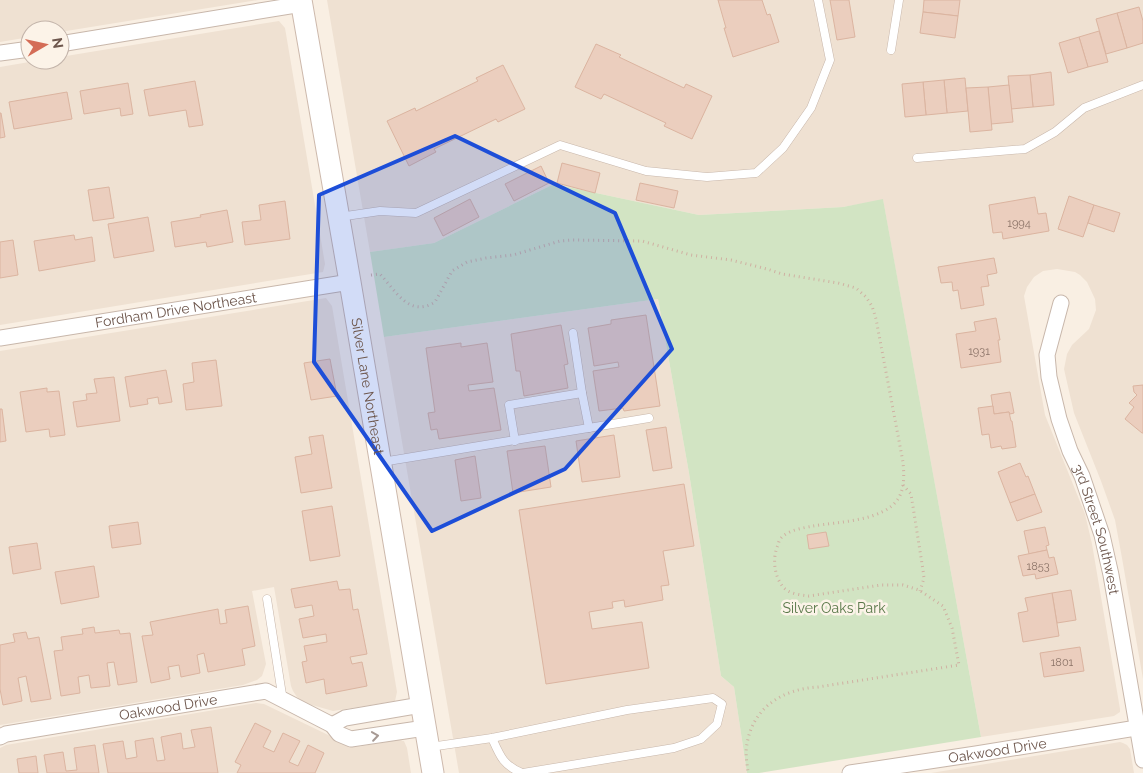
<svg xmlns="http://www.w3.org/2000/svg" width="1143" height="773" viewBox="0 0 1143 773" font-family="Raleway,sans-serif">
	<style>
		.residential { fill: #efe1d2 }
		.green { fill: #d2e4c3 }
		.building { fill: #ebcebe; stroke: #dbb4a0 }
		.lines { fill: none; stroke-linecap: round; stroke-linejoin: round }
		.lane-casing { stroke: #c8b7ab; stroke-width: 9 }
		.street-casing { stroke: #c8b7ab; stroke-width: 17 }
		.secondary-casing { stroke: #cdb9ac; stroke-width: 23 }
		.path { stroke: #cfb1a2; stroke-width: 3; stroke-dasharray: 1 4; stroke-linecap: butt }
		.lane { stroke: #fff; stroke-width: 8 }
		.street { stroke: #fff; stroke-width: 15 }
		.secondary { stroke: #fff; stroke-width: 21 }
		.oneway { stroke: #a79a94 }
		.marked { fill: #1d4ed8; fill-opacity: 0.2; stroke: #1d4ed8; stroke-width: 4; stroke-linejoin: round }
		.labels { text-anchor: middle; stroke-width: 5; stroke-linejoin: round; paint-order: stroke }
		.number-label { font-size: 11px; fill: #8c7468 }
		.street-label { font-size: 14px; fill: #6d564c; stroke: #fcf3e8 }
		.park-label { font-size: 14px; fill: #597849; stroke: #fcf3e8 }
	</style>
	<rect width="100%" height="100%" fill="#f9efe3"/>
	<!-- residential -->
	<g class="residential">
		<polygon points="0,0 258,0 60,32 60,30 30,30 30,37 0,42"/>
		<polygon points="327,0 1143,0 1143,679 1122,558 1115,520 1101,481 1074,413 1064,369 1067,354 1072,345 1089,329 1096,310 1095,299 1087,282 1080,275 1075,272 1057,269 1043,271 1034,277 1027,287 1024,296 1045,415 1085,514 1092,544 1120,709 1120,712 1114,716 981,737 883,200 843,207 699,215 554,184 434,243 370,252"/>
		<polygon points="279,21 285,28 325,264 323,272 0,325 0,67 41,60 60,60 60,57"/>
		<polygon points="326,298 332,306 397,692 395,701 333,711 305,703 297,697 293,691 291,686 274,587 252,591 266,664 262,676 257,680 243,685 0,725 0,351"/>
		<polygon points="658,299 689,473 721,676 734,687 747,773 459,773 384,337"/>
		<polygon points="256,703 264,704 351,746 357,747 398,740 404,741 407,748 411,773 0,773 0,748 6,745"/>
		<polygon points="1120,742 1123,743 1127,745 1130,749 1134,773 931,773"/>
	</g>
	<!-- green -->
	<polygon class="green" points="554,184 699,215 843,207 883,199 981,737 759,773 747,773 734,687 721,676 689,473 658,299 384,337 370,252 434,243"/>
	<!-- building -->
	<g class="building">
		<polygon points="718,0 762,0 767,15 770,14 779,42 733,57 724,28 726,28"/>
		<polygon points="830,0 849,0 855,37 837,40"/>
		<polygon points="924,0 960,0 958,16 923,12"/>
		<polygon points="1139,7 1143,21 1143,43 1127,48 1117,13"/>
		<polygon points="923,12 958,16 955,38 920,33"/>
		<polygon points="1117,13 1127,48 1106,54 1096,19"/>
		<polygon points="1099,31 1108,62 1088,67 1079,37"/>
		<polygon points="1079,37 1088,67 1068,73 1059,43"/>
		<polygon points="596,44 621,55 619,57 684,88 686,84 712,96 692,139 664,126 666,123 604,94 601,99 575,87"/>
		<polygon points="503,65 525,109 498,122 496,119 434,149 436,152 409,166 387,121 415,108 416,111 478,81 476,78"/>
		<polygon points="1051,72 1054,105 1033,107 1030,75"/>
		<polygon points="1030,75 1033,107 1011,109 1008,76"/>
		<polygon points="965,78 968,111 947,113 944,80"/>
		<polygon points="944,80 947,113 926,115 923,82"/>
		<polygon points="195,81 203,125 189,127 186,110 149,116 144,90"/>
		<polygon points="923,82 926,115 905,117 902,84"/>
		<polygon points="128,83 133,114 121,116 120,108 84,114 80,91"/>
		<polygon points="1009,85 1013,122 991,124 988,87"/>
		<polygon points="988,87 992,130 970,132 966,88"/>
		<polygon points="67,92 72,119 14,129 9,102"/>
		<polygon points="0,113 1,113 5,137 0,138"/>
		<polygon points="562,163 600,173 595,193 557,183"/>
		<polygon points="541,166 549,183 514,201 505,184"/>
		<polygon points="640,183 678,191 674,208 636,200"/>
		<polygon points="109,187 114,218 93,221 88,190"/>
		<polygon points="1069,196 1094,205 1083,237 1058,229"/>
		<polygon points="1035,197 1038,214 1046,213 1049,231 1003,239 1002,232 993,233 989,205"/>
		<polygon points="470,199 479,217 443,236 434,218"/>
		<polygon points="285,201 290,239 245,245 242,222 261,220 259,205"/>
		<polygon points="1094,205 1120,213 1114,232 1088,223"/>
		<polygon points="227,210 233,242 207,247 206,242 175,247 171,222 201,217 200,215"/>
		<polygon points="148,217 154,251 114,258 108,224"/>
		<polygon points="74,235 75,240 92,237 95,261 39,271 34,241"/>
		<polygon points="13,240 18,275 0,278 0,242"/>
		<polygon points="994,258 997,273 987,275 989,286 981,287 984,305 961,309 958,290 953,291 952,282 941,283 938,267"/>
		<polygon points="646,315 660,406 624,411 623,408 599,411 593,371 619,367 618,362 594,366 588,328 611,324 611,320"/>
		<polygon points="996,318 1000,340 998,340 1001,362 961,368 956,334 976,331 974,322"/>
		<polygon points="561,325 568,364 564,365 568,388 524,396 520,371 516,371 511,334"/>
		<polygon points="461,343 461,347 487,343 493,382 468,385 469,391 494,388 501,430 439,439 437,429 431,430 428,413 435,412 426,348"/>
		<polygon points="330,359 337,396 311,400 304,363"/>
		<polygon points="216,360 222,406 186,410 183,384 194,382 192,363"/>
		<polygon points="166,370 172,402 159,404 158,397 147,399 148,404 130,407 125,377"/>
		<polygon points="114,377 120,421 77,427 73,402 87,400 86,394 97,393 94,379"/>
		<polygon points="1143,385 1143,433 1142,433 1125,419 1134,407 1129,403 1137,395 1134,392 1133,386"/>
		<polygon points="47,388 47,392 59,391 65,435 50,437 49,429 26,432 20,392"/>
		<polygon points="1010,392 1014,413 1010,414 1009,412 994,414 991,395"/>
		<polygon points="993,406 994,414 1009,412 1011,421 1012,421 1016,447 1002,449 1001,446 991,448 989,434 982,435 978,408"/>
		<polygon points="0,409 2,409 6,441 0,442"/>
		<polygon points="666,427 672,468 653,471 646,430"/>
		<polygon points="323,435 332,488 301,493 295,457 312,454 309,437"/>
		<polygon points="614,435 620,477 582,482 576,441"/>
		<polygon points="545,446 551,487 513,493 507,451"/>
		<polygon points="475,456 481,498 461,501 455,460"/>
		<polygon points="1020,463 1026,477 1028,476 1035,494 1010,503 998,472"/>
		<polygon points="684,484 694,546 663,551 669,585 661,586 663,600 625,607 624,600 612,602 613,608 589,612 592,629 642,622 649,668 546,684 519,510"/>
		<polygon points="1035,494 1042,512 1017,521 1010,503"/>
		<polygon points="332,506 340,556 310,561 302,511"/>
		<polygon points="138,522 141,544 112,548 109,526"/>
		<polygon points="1045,527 1049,545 1046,546 1047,550 1029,554 1024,531"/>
		<polygon points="826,532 829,546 809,549 807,535"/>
		<polygon points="37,543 41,569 13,574 9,547"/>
		<polygon points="1047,550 1049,558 1054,557 1058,574 1036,579 1035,574 1023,576 1018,556"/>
		<polygon points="94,566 99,597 61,604 55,572"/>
		<polygon points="337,581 339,590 350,589 353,610 358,609 367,654 350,657 352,664 362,662 367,686 326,694 324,679 306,683 302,662 307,661 304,646 327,642 326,634 303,638 299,619 314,616 312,605 295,608 291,589"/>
		<polygon points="1071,590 1076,620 1057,623 1052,593"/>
		<polygon points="1052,593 1059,636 1023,642 1018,613 1028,611 1025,598"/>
		<polygon points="248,606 255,646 242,649 245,665 208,672 204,653 197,655 200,673 181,677 179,665 168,667 170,679 151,683 142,636 153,635 150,622 218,609 220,624 227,623 225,610"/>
		<polygon points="94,627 95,633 119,630 120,634 130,633 137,682 118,685 114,662 107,663 110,686 91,688 89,675 78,677 80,693 61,696 54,651 63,650 61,637 83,634 82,629"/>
		<polygon points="26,632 28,639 39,637 51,699 31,702 26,676 18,678 22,701 3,705 0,689 0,645 15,642 13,634"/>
		<polygon points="1080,647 1084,671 1044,677 1040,653"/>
		<polygon points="255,723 271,731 263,747 274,752 283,733 300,741 289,762 298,766 308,745 324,753 315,773 237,773 241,765 235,762"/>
		<polygon points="211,727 218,773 108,773 103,744 123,741 126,759 137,757 135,741 153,738 157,761 165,760 161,737 181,733 183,749 195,747 191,730"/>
		<polygon points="95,745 99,773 47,773 44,755 63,752 66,771 77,770 74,748"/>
		<polygon points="36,756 38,773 19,773 17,759"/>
	</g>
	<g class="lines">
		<!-- lane casing -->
		<g class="lane-casing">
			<g id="lane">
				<polyline points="891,50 899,0"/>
				<polyline points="917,158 1025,149 1055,132 1084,108 1143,85"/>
				<polyline points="339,217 380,211 416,213 560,145 646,171 707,177 756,173 783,148 811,108 830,60 818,0"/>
				<polyline points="573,333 582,393"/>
				<polyline points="515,441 509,405 582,393 589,428"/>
				<polyline points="382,462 649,418"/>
				<polyline points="267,599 283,701"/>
				<path d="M492,738C500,756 503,765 522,773"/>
				<polyline points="430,747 492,738 627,710 713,698 722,704 717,724 701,739 674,748 523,773"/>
			</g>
		</g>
		<!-- street casing -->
		<g class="street-casing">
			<g id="street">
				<polyline points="60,44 302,4"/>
				<polyline points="0,53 30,49"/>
				<path id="s1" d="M1061,303L1047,355L1049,377L1059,419L1070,451L1082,476L1102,535L1111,575L1143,760"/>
				<path id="s2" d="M0,338L350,282"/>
				<polyline points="332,725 345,718 421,705"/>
				<path id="s3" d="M0,737L6,734L266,691L332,725L339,734L351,739L425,728"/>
				<path id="s4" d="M850,773L976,754L1143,727"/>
			</g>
		</g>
		<!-- secondary casing -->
		<g class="secondary-casing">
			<g id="secondary">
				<path id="s5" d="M301,0L350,282L433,773"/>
			</g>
		</g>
		<!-- path -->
		<g class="path">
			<path d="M371,275L380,274C396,291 409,318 435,302L452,271L467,262L486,258L513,255L560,241L572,240L642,241L691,255L731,260L767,269L782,274L838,283L856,288L866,297L872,306L876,319L903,462C904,474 905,488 898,499C884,521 837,522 813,526C803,528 788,530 781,538C780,538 778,544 778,545C772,558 774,577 784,588C790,594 801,595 809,596L881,585H903L919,590L943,606L952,628L959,665L818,687C783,689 753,707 747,744C745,753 747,763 748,772"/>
			<polyline points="903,485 911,494 923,570 924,578 920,591"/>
		</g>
		<!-- lane -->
		<use href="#lane" class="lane"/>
		<!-- street -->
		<use href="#street" class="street"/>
		<!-- secondary -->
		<use href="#secondary" class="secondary"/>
	</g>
	<!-- one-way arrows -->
	<defs><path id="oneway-chevron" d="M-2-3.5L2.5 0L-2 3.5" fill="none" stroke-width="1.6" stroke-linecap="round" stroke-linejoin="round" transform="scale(1.25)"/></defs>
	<use class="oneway" href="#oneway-chevron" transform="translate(375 736) rotate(-8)"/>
	<!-- marked area -->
	<path class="marked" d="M455,136L615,213L672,349L565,469L432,531L314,362L319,195Z"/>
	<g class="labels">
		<!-- number labels -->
		<g class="number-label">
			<text x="1019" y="227">1994</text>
			<text x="979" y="355">1931</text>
			<text x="1038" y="570">1853</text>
			<text x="1062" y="666">1801</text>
		</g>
		<!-- street labels -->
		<g class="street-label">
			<text dy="5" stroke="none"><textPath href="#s2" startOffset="178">Fordham Drive Northeast</textPath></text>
			<text dy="5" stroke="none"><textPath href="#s5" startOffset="392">Silver Lane Northeast</textPath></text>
			<text dy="5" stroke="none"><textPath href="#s1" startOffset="236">3rd Street Southwest</textPath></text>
			<text dy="5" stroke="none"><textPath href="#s3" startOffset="171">Oakwood Drive</textPath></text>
			<text dy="5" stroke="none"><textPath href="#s4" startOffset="149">Oakwood Drive</textPath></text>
		</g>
		<!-- park labels -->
		<g class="park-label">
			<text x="834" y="613">Silver Oaks Park</text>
		</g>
	</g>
	<!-- north arrow -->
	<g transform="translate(45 45) rotate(81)"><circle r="24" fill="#fcf3e8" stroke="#c3b4aa"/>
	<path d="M0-4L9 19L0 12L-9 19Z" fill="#d46c56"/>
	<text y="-8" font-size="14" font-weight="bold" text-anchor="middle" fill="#6d564c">N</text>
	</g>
</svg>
